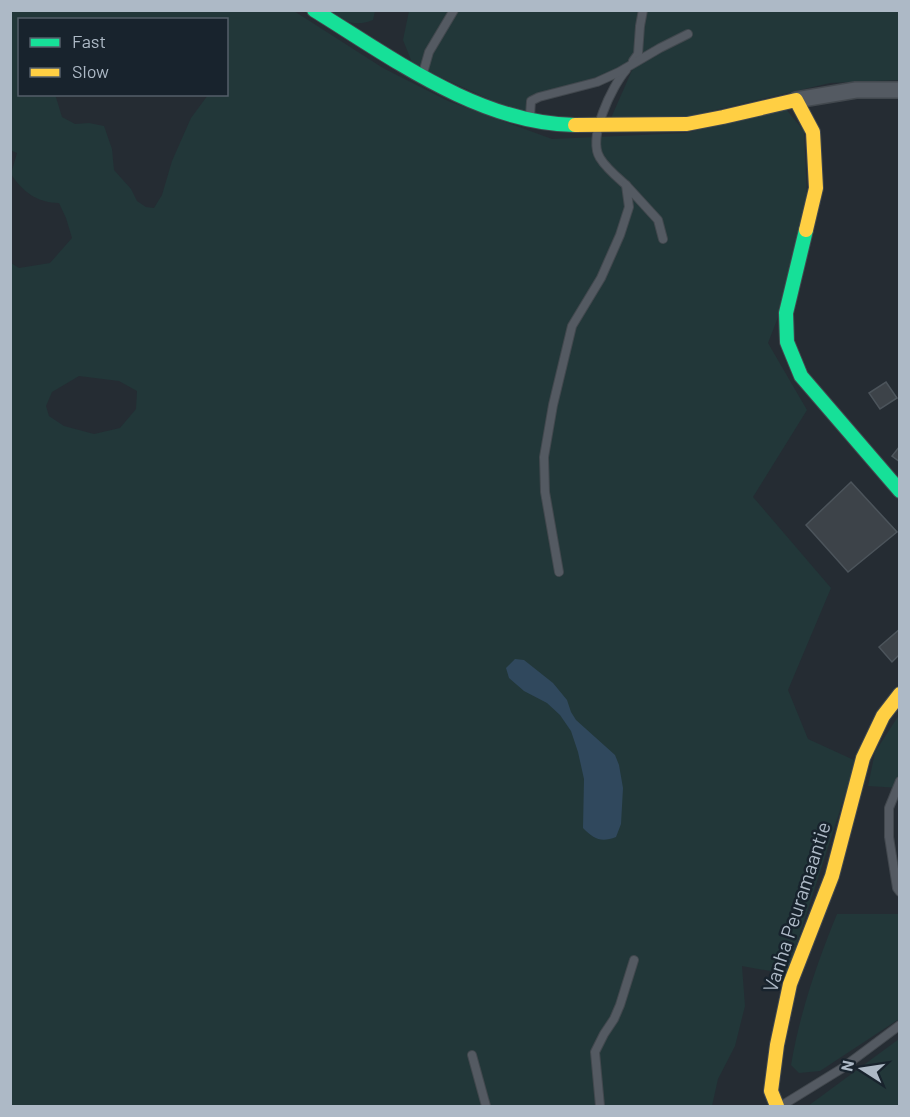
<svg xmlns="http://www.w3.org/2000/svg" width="910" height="1117" viewBox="0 0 910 1117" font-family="Barlow,sans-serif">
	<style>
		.green { fill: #223739; fill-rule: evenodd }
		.water { fill: #30485d }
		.building { fill: #3d4349; stroke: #4c545b; stroke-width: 1.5 }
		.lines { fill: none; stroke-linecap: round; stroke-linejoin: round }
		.lane-casing { stroke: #42484e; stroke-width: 10 }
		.street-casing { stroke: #42484e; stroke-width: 18 }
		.fast-casing { stroke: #42484e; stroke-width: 16 }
		.slow-casing { stroke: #42484e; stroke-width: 16 }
		.lane { stroke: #545a62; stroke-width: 8 }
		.street { stroke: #545a62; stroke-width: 15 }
		.fast { stroke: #16e098; stroke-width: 14 }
		.slow { stroke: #ffcf43; stroke-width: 14 }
		.labels { text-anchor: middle; stroke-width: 5; stroke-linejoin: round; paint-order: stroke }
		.street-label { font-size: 20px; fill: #adb9c6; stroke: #18232d }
	</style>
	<rect width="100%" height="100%" fill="#252c33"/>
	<!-- green -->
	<g class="green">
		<path d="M11,11H294L383,68L448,101L552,139L686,133L785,108L804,131L807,198L784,302L768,343L807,410L753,497L831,588L788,690L808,739L856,761L787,974L742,966L745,1006L735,1046L718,1079L712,1106H11V263L19,268L50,263L72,238L66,218L59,203C37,203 22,191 11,174L17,153L10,150ZM20,20H226V94L208,95L191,118L172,161L162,195L154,208L146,207L137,201L131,189L114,170L112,149L104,126L89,123L75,124L62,117L55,94H20ZM79,376L119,381L137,391L136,409L120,428L94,434L64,426L49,416L46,406L52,392Z"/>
		<path d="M326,11H375L373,20C353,28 344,20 326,11Z"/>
		<polygon points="409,11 899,11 899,80 830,83 690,116 611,118 633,68 608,73 567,88 541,92 528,99 527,116 413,65 403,40"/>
		<polygon points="899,715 899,788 868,786 875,752"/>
		<path d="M837,914H899V1019L820,1071L799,1073L791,1065C800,1012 817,963 837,914Z"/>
		<polygon points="899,1039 899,1106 808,1106"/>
	</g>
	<!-- water -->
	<path class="water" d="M515,659L524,660L553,683L567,700L571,712L576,720L615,755L619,765L623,788L621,824L616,837C601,843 594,839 583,828L584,779L578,752L571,731L560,715L547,703L524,691L509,678L506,668Z"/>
	<!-- building -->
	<g class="building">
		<polygon points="886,382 897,398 880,409 869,393"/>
		<polygon points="900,446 900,462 892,456"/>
		<polygon points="851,482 897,532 848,572 806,525"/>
		<polygon points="900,629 900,654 892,662 879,647"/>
	</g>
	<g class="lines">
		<!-- lane casing -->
		<g class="lane-casing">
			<g id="lane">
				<polyline points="633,61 638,54 640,26 643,10"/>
				<path d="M626,70C612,86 587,138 600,158C606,168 617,177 626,185"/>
				<polyline points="423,73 429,52 454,10"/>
				<polyline points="530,116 531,101 539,97 597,82 619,72 660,48 688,34"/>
				<polyline points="559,572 545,492 544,457 553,405 572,326 601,278 620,235 629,207 626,185 658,220 663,239"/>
				<polyline points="900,781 889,808 889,837 897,888 900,892"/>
				<polyline points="472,1055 486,1106"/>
				<polyline points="600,1106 595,1052 604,1034 614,1019 620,1005 634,960"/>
				<polyline points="781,1106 841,1069 900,1025"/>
			</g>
		</g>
		<!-- street casing -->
		<g class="street-casing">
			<polyline id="street" points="796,100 856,90 900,90"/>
		</g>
		<!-- fast casing -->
		<g class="fast-casing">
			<g id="fast">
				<path d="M314,10C392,58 480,124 575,125"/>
				<polyline points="806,230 786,313 787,342 801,376 900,491"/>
			</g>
		</g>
		<!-- slow casing -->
		<g class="slow-casing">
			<g id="slow">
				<polyline points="575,125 687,124 723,117 796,100 813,132 816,188 806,230"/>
				<polyline points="777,1106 771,1091 777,1045 790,984 832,876 863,758 883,716 900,694"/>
			</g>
		</g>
		<!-- lane -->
		<use href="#lane" class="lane"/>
		<!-- street -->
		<use href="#street" class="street"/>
		<!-- fast -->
		<use href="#fast" class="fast"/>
		<!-- slow -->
		<use href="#slow" class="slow"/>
	</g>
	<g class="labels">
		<!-- street labels -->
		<g class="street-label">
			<text transform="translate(797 907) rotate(-72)" y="7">Vanha Peuramaantie</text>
		</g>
	</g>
	<!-- border -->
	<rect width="910" height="1117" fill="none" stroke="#adb9c6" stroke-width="24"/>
	<!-- legend -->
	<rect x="18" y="18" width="210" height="78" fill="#18232d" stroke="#545f6a" stroke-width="1.5"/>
	<rect x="30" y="38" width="30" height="9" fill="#16e098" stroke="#545f6a" stroke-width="1.5"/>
	<text x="72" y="48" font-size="18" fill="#adb9c6">Fast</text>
	<rect x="30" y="68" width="30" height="9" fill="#ffcf43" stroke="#545f6a" stroke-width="1.5"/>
	<text x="72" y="78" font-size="18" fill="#adb9c6">Slow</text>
	<!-- north arrow -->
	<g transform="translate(862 1069) rotate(282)" stroke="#18232d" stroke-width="4.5" paint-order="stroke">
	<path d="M0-4.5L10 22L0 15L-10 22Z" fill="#adb9c6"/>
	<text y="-9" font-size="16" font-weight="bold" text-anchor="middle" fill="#adb9c6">N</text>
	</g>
</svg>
